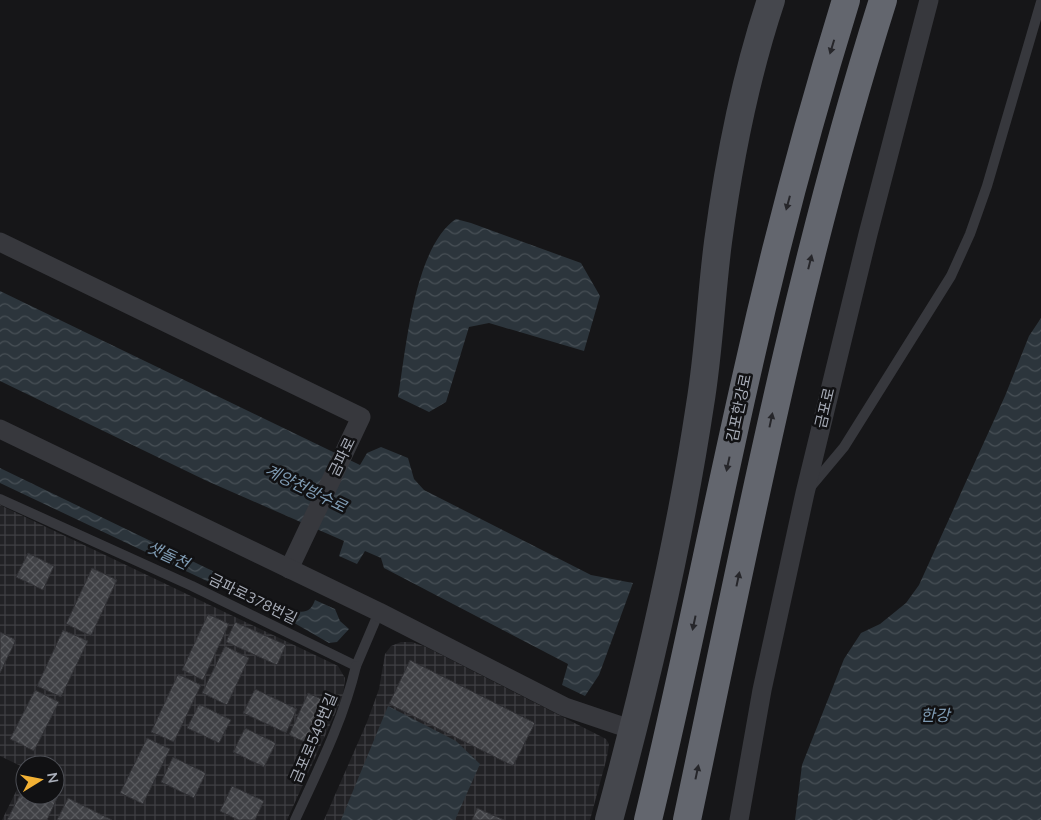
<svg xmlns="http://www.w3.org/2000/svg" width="1041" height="820" viewBox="0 0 1041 820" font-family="'Nunito Sans','Noto Sans KR',sans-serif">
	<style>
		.industrial { fill: url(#industrial-grid) }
		.water { fill: url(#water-waves) }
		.building { fill: url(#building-cross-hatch); stroke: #303034 }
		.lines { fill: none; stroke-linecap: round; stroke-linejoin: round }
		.lane { stroke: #37383d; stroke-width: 10 }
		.street { stroke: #37383d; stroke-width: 19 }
		.secondary { stroke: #45474d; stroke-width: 28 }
		.highway { stroke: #63666e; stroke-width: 28 }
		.oneway { fill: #26262a }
		.labels { text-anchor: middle; stroke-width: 5; stroke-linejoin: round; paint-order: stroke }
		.street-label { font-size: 15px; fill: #a8adb8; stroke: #111113 }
		.water-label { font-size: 16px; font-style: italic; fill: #7f9bb3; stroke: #111113 }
	</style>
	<defs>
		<pattern id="industrial-grid" width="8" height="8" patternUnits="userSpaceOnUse" patternTransform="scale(1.25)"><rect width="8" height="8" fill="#222225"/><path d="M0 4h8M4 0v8" fill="none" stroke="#3f3f43"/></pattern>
		<pattern id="water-waves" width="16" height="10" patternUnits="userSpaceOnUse" patternTransform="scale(1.25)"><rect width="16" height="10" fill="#2c353c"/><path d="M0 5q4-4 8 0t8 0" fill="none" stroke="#485056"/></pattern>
		<pattern id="building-cross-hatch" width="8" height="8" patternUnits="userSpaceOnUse" patternTransform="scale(1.25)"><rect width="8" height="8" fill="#404145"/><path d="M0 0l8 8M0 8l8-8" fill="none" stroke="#595a5e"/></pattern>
	</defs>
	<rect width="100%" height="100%" fill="#161618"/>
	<!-- industrial -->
	<g class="industrial">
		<polygon points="0,505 338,666 345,678 343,696 287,820 2,820 25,773 25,795 55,795 55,765 25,765 25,768 0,756"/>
		<polygon points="401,642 412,642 426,647 606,739 609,744 607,757 590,820 324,820 367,722 379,689 385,654 391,646"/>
	</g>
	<!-- water -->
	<g class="water">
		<path d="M456,219L471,223L581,263L600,296L584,351L489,323L469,327L446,402L429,412L398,397C406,350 414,247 456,219Z"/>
		<polygon points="0,291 360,465 367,453 381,447 408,458 414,479 424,490 591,575 633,583 599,675 585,696 562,685 568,664 384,568 381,558 365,551 357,564 339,556 344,541 207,481 0,381"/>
		<polygon points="1041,318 1041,820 795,820 802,765 844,659 861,633 880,624 906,603 919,585 1005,396 1029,336"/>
		<path d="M0,468L295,611C306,613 311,611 315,600L335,609L340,621L349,629L337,642L329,643L289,620L0,483Z"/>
		<polygon points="388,706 456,741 480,764 455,820 341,820"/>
	</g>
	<!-- building -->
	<g class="building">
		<polygon points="28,553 54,566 43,590 16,577"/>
		<polygon points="92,568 117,580 91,636 66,624"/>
		<polygon points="208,614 229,624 203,680 182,670"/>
		<polygon points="235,622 286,645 277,665 226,642"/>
		<polygon points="63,630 88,641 61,697 37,686"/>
		<polygon points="0,632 16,640 0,673"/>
		<polygon points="225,646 249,658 227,705 202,693"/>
		<polygon points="410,660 535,723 513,766 389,704"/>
		<polygon points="178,674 201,685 174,742 151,732"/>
		<polygon points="255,689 297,709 286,733 243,713"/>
		<polygon points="35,690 59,702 34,751 10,739"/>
		<polygon points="308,693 334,705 314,746 289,735"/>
		<polygon points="199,704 231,720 219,743 187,728"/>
		<polygon points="245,728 276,743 264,767 233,752"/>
		<polygon points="147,738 170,749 143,804 120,793"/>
		<polygon points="173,757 206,773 194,798 161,782"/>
		<polygon points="25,785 25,795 55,795 55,790 60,792 47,820 7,820"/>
		<polygon points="232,786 264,801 255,820 238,820 220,811"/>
		<polygon points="68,798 112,820 57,820"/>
		<polygon points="477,808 504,820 472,820"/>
	</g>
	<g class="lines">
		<!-- lane -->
		<g class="lane">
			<polyline points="808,490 844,447 951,276 970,234 987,186 1041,2"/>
			<polyline points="0,499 192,586 356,666 379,612"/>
			<path d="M295,820C318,770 343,721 356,666"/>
		</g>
		<!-- street -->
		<g class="street">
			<polyline points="0,242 361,417 289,569"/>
			<polyline points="0,429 379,612 565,707 633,730"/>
			<polyline points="739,820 762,690 805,493 868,234 929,0"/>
		</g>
		<!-- secondary -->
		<path class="secondary" d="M609,820C646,684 679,545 700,405C709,351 711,296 718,242C729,160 745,78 771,0"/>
		<!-- highway -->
		<g class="highway">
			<path d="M648,820C684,672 713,522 747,373C775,247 808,123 846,0"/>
			<path d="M687,820C745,545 798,268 883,0"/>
		</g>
	</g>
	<!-- one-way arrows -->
	<defs><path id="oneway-solid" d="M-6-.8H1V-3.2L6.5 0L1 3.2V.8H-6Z" transform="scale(1.25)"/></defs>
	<g class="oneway">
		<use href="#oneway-solid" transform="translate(832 47) rotate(107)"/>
		<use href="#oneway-solid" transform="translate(788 203) rotate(105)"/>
		<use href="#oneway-solid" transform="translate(810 262) rotate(-76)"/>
		<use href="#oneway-solid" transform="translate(771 420) rotate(-78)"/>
		<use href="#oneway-solid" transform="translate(728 464) rotate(102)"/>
		<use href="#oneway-solid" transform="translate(738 579) rotate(-78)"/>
		<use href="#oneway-solid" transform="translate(694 623) rotate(102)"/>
		<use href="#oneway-solid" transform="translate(697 772) rotate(-78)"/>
	</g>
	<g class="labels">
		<!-- street labels -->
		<g class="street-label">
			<text transform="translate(739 408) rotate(-78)" y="5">김포한강로</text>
			<text transform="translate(825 408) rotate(-77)" y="5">금포로</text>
			<text transform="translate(342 457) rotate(-64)" y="5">금파로</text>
			<text transform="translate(253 599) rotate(26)" y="5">금파로378번길</text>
			<text transform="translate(314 738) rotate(-67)" y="5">금포로549번길</text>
		</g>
		<!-- water labels -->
		<g class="water-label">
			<text transform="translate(306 488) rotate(26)" y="6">계양천방수로</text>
			<text transform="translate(168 555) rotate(25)" y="6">샛돌천</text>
			<text x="935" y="721">한강</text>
		</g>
	</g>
	<!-- north arrow -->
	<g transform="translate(40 780) rotate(80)"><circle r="24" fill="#111113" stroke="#4d4f55"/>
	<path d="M0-4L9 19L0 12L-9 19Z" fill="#f2b134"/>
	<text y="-8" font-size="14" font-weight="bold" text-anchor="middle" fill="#a8adb8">N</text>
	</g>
</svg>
